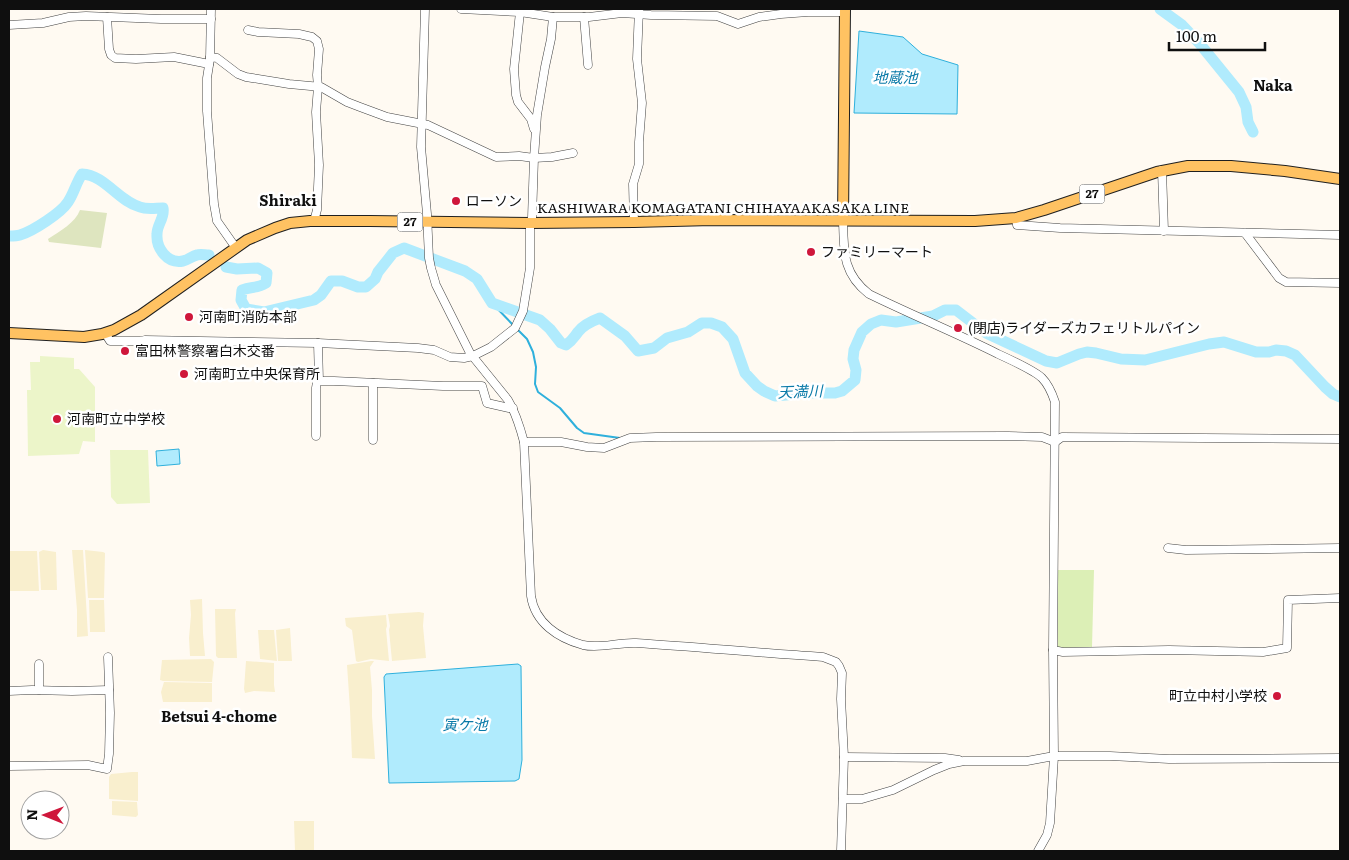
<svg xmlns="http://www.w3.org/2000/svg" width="1349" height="860" viewBox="0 0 1349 860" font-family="Literata,'Noto Sans JP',serif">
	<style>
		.farmland { fill: #f9efce }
		.green { fill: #dcefb6 }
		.cemetery { fill: #dee5bf }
		.pitch { fill: #ecf5c9 }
		.water { fill: #b0ebfd; stroke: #2fb0dc }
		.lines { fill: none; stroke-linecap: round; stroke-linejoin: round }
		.stream { stroke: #2fb0dc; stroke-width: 2 }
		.river { stroke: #b0ebfd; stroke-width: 11 }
		.minor-casing { stroke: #424242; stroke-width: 9 }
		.major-casing { stroke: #202020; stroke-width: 12 }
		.minor { stroke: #fff; stroke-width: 8 }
		.major { stroke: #ffc262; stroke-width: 10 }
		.poi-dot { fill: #cf173b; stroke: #fff; stroke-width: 2 }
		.labels { text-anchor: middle; stroke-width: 5; stroke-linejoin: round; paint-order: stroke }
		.shield { fill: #fff; stroke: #575757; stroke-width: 1 }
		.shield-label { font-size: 12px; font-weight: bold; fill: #0f0f0f }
		.poi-label { font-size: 14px; fill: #0f0f0f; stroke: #fff; text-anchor: start }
		.street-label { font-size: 14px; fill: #0f0f0f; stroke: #fff }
		.water-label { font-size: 15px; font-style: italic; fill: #0a7aa8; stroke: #fff }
		.neighbourhood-label { font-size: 15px; font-weight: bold; fill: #0f0f0f; stroke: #fff }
	</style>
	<rect width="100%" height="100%" fill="#fffaf2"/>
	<!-- farmland -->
	<g class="farmland">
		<polygon points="43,550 56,552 57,590 41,590 39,552"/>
		<polygon points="72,550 83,550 88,636 77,637 77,610"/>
		<polygon points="85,550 103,552 105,553 104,598 88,598"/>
		<polygon points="9,551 37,551 39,591 9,591"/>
		<polygon points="202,599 203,633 205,656 190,656 189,638 191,615 190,600"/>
		<polygon points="89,600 104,600 105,632 90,632"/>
		<polygon points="215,609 236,609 235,613 237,658 218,658 216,656"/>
		<polygon points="419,612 424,613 423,626 426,658 392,661 389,630 390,626 388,614"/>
		<polygon points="386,615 387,626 386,629 389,661 371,659 358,662 356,661 352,630 346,626 345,618"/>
		<polygon points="290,628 292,661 278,661 276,630"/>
		<polygon points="258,630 274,630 277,661 260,659"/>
		<polygon points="211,659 214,662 212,682 163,681 160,680 162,660"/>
		<polygon points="246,661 274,663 274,685 275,692 254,691 245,693 244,689"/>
		<polygon points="371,661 374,661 370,667 372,690 372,716 375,759 352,758 350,709 347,665"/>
		<polygon points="164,682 212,683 212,702 163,702 161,692"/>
		<polygon points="132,772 138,772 138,801 109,799 109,777 111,774"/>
		<polygon points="112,801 137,802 138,815 136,817 112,815"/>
		<polygon points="294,821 314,821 314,851 295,851"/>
	</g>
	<!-- green -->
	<polygon class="green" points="1058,570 1094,570 1092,647 1058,648"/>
	<!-- cemetery -->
	<path class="cemetery" d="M80,210L107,213L101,248L49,242L48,239C60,231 75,223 80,210Z"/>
	<!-- pitch -->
	<g class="pitch">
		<polygon points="40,356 74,358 74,369 79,369 95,387 95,442 83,441 79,454 28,456 27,390 31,390 30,362 40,362"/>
		<polygon points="110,450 148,450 150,503 117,504 111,497"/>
	</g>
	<!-- water -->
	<g class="water">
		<polygon points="859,31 903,37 922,54 958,65 957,114 854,113"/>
		<polygon points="179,449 180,464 157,466 156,451"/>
		<polygon points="518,664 521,666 522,760 519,779 515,781 389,783 384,677 386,674"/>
	</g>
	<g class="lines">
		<!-- stream -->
		<g class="stream">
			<polyline points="492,303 514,326"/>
			<polyline points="517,329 527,339 533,352 536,367 535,384 538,392 560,408 577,428 584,433 620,438"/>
		</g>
		<!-- river -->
		<g class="river">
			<polyline points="1160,9 1182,25 1200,44 1239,92 1246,107 1248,122 1253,132"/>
			<path d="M9,236C12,236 17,236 20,235C33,231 61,213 68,202C74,193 76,183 82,174C105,175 118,201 140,207C147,210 156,208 163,208C165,218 157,224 157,234C156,248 167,264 183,261C188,260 192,256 197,255C200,254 205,255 209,255"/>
			<path d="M226,267L237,269L258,268L267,273L266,283C257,289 251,286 242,290L241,300L246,309L264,312L314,300L321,295L331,281H342L358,287H366L375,279L378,272L393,253L404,248L465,271L477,279L492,303L540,320L550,329L561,343L566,345C572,341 574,337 578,332C583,325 592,321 600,318L625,336L638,351L654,348L667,338L688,332L702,323H711L722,327L733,339L745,373L757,386L764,391L775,396L808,393H835L842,391L855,380L856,370L853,359L854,350L862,332L871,324L881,320L896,322L933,316L945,310H956L986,333L1046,361L1057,363L1079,354L1087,352L1096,353L1121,359L1145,360L1209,344L1224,342L1256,352H1269L1276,350L1286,351L1295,355L1325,387L1333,394L1340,397"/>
		</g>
		<!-- minor casing -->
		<g class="minor-casing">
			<g id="minor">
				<polyline points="211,9 210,59 207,78 207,111 214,204 217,221 236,248"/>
				<path d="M425,9L421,147L427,214L429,258L431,268L436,285L470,353L508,400C516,413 520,427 524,442L531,596C535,623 558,638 583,645C600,649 618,642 636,643C698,647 760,653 823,657L836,662L839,666L842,673L841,699L844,757L841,851"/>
				<polyline points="461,9 520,12 553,17 589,17 622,13 651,15 717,16 738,24 759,17 781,14 808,12 845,12"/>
				<polyline points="520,9 520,12 514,69 516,95 518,102 531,119 534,129"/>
				<polyline points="107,17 109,49 111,55 115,58 136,59 174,57 209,64"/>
				<polyline points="584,17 588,65"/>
				<polyline points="9,25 43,23 69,17 86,16 161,19 211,19"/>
				<polyline points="248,30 258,32 299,34 312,37 317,41 319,49 317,75 318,87 316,112 319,165 317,210 314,221"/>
				<polyline points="210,57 217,58 238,74 246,77 289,84 321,87 347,102 360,107 387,117 428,125 496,157 519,156 534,158 552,157 573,153"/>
				<polyline points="1162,170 1164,231"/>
				<polyline points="1016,218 1017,225 1060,228 1340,235"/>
				<path d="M843,220C844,251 842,273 869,294C912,315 956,333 998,354C1009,359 1035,371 1042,378C1049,385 1052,393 1055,402L1053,650L1054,756L1050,823L1047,835L1038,851"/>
				<polyline points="634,222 633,184 639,164 639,142 642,103 637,59 639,9"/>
				<polyline points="1245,233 1279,278 1286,282 1340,283"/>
				<polyline points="105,333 110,341 141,341 145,340 318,343 418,348 434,350 450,357 464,358 473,356 491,347 515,328 523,311 530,268 530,223 532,218 534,158 537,115 545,67 551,39 553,17"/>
				<polyline points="319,381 334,381 443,386 482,386 487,403 509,408 513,408"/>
				<polyline points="316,436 316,388 317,382 319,381 318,343"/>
				<polyline points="373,440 373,383"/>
				<polyline points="524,442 561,442 587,447 604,448 630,438 656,437 1008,436 1042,437 1055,442"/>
				<polyline points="1055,442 1062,437 1340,439"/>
				<polyline points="1168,548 1186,550 1340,548"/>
				<polyline points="1053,650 1063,652 1169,650 1263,652 1287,648 1288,600 1340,598"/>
				<polyline points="39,690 39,664"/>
				<polyline points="9,691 32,690 72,691 109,690"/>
				<polyline points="844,757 945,758 959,760"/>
				<polyline points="9,766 88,765 107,769 109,754 110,713 108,657"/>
				<polyline points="843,799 862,799 893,790 934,770 949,764 964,761 1027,761 1054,756 1110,756 1169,759 1340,758"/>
			</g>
		</g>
		<!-- major casing -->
		<g class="major-casing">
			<g id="major">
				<polyline points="843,220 845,9"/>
				<polyline points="9,333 84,337 102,334 114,330 141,315 247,240 275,228 290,223 310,221 370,221 530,223 634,222 712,220 975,221 1016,218 1044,210 1157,172 1188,166 1231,166 1285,171 1340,179"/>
			</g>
		</g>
		<!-- minor -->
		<use href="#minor" class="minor"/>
		<!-- major -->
		<use href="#major" class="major"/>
	</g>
	<!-- markers -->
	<g class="poi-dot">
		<circle cx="456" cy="201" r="5"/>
		<circle cx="811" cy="252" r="5"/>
		<circle cx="189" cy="317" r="5"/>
		<circle cx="958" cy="328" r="5"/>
		<circle cx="125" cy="351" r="5"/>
		<circle cx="184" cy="374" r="5"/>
		<circle cx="57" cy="419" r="5"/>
		<circle cx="1277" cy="696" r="5"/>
	</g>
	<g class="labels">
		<!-- shield labels -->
		<g class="shield">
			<rect x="1079.5" y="184.5" width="25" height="19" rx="4"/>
			<rect x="397.5" y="212.5" width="25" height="19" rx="4"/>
		</g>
		<g class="shield-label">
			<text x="1092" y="198">27</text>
			<text x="410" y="226">27</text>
		</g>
		<!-- poi labels -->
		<g class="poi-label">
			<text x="466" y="206">ローソン</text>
			<text x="821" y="257">ファミリーマート</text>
			<text x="199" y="322">河南町消防本部</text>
			<text x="968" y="333">(閉店)ライダーズカフェリトルパイン</text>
			<text x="135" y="356">富田林警察署白木交番</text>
			<text x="194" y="379">河南町立中央保育所</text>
			<text x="67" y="424">河南町立中学校</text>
			<text x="1267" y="701" text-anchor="end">町立中村小学校</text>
		</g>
		<!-- street labels -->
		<g class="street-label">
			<text x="723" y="213">KASHIWARA KOMAGATANI CHIHAYAAKASAKA LINE</text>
		</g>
		<!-- water labels -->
		<g class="water-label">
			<text x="895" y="83">地蔵池</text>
			<text transform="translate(800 392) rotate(-2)" y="5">天満川</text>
			<text x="465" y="730">寅ケ池</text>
		</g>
		<!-- neighbourhood labels -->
		<g class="neighbourhood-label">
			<text x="1273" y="91">Naka</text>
			<text x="288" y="206">Shiraki</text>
			<text x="219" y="722">Betsui 4-chome</text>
		</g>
	</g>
	<!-- border -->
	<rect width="1349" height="860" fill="none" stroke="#0f0f0f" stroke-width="20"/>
	<!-- north arrow -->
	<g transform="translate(45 815) rotate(271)"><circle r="24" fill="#ffffff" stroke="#9f9f9f"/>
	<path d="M0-4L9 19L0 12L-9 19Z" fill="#cf173b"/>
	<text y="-8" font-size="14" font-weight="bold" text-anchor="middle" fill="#0f0f0f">N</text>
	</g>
	<!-- scale -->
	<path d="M1169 42v8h96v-8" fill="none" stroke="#0f0f0f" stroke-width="2.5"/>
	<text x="1176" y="42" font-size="15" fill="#0f0f0f" stroke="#ffffff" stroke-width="4" paint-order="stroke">100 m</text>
</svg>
